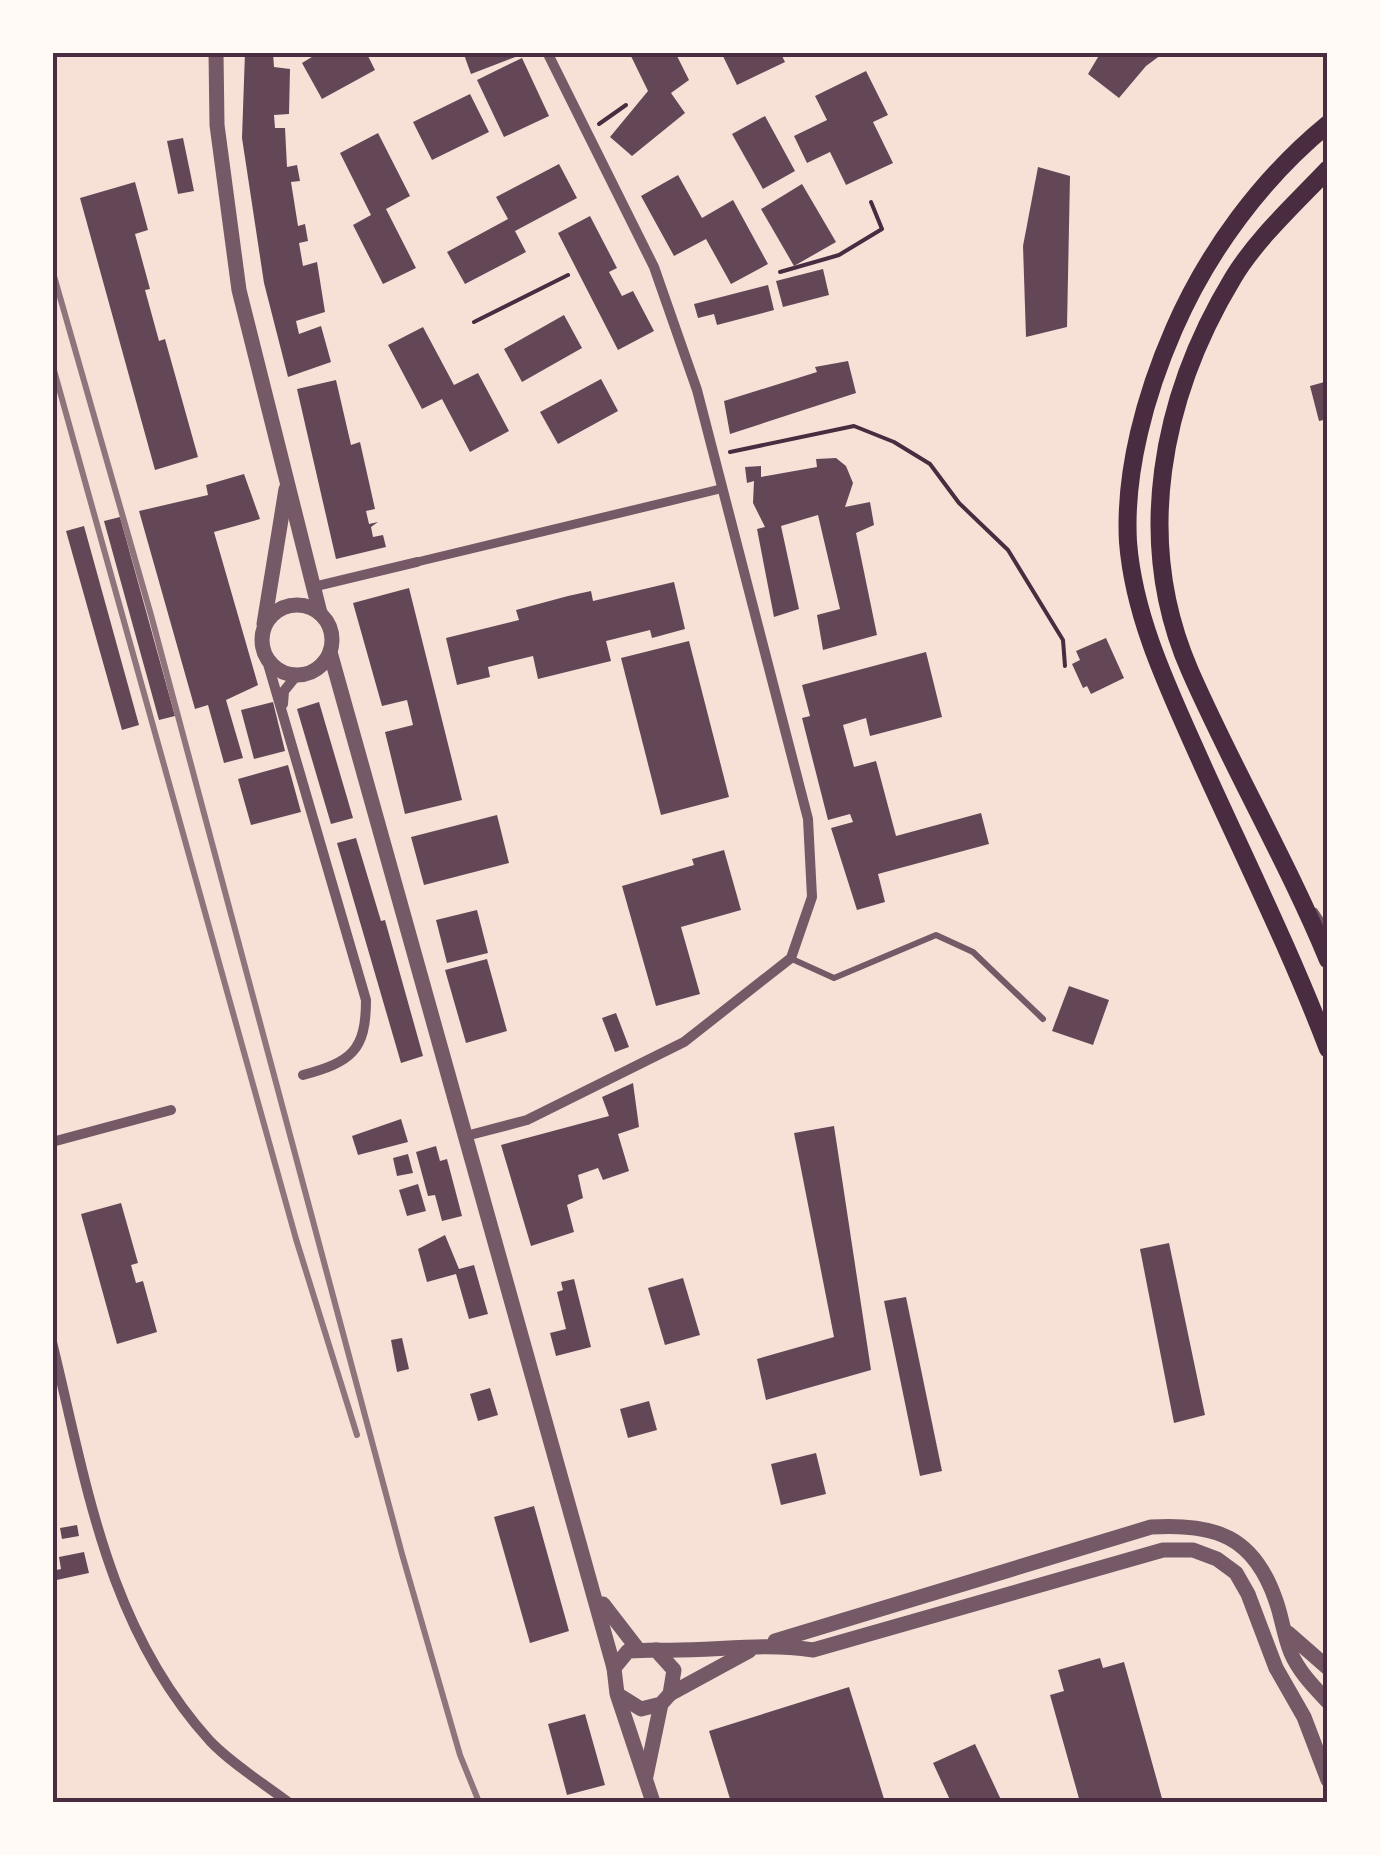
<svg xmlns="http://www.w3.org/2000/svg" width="1380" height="1855" viewBox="0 0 1380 1855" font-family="Inter,sans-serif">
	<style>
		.building { fill: #644757 }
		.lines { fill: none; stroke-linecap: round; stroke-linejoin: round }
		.path { stroke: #4a2c40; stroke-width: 4 }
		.service { stroke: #755966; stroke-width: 6 }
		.pedestrian { stroke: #755966; stroke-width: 9 }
		.minor { stroke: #755966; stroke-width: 10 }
		.tertiary { stroke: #755966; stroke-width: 15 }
		.secondary { stroke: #4a2c40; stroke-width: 18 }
		.rail { stroke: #8f747c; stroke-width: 6 }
		.neatline { fill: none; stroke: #4a2c40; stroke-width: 4 }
	</style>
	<rect width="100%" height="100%" fill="#f7e1d7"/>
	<!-- building -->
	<g class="building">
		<polygon points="245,52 273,53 274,67 290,69 289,114 274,115 275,128 285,128 287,167 297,165 300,181 291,182 298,226 305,224 308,241 299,243 303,266 317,262 325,312 296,321 299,334 321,326 331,362 288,377 264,283 242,138"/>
		<polygon points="320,52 366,52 375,70 322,99 302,63"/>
		<polygon points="463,52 526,52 526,53 471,74"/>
		<polygon points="629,52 675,52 689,80 671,93 685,113 632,156 610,137 648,91"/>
		<polygon points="721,52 780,52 785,62 737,85"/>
		<polygon points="1101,52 1165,52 1146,66 1119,98 1088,74"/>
		<polygon points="522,58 549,116 504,137 477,80"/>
		<polygon points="866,71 888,115 873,122 893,163 846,185 830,152 807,163 794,136 827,120 815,96"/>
		<polygon points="470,94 489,132 432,160 413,122"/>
		<polygon points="765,116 795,171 763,189 732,134"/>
		<polygon points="378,133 410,196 386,209 416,268 383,284 353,225 371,215 340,153"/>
		<polygon points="183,138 194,191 178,194 167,141"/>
		<polygon points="559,164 577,198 515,231 526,252 465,284 447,252 508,219 496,197"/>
		<polygon points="1038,167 1070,176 1067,327 1026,337 1023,246"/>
		<polygon points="678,175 702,218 733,200 768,264 731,284 706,239 674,256 641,196"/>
		<polygon points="135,182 148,230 135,234 150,289 145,290 159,341 165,339 198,457 155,470 80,198"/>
		<polygon points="802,184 836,242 794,266 761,209"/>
		<polygon points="590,216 617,268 609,272 622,296 633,291 654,331 618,350 558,233"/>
		<polygon points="823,269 829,295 783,307 776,281"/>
		<polygon points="768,285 774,310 717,325 714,314 698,318 694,304"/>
		<polygon points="564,315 582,348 522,382 504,349"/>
		<polygon points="423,327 454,385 478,373 509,431 470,452 442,399 422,409 388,345"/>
		<polygon points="848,361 856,393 730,434 724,401 817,372 815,367"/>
		<polygon points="601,379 618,411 558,444 540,412"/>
		<polygon points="336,380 351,445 360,442 375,509 366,511 369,524 378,522 371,527 373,537 383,535 386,547 336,559 297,389"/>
		<polygon points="1328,381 1328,419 1319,421 1310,386"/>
		<polygon points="836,458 846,466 853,483 845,507 870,502 874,525 856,533 877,635 823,650 817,615 840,609 818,515 781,526 799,609 774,617 757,529 765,527 753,503 754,481 747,483 745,467 761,466 761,477 817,467 816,459"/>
		<polygon points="244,474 260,519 214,532 258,685 226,700 243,758 224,763 208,705 195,709 139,511 208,495 206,485"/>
		<polygon points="120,517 175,716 159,720 104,521"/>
		<polygon points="84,526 139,725 122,730 66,531"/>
		<polygon points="674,582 685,629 652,638 650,630 606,641 611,661 538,679 533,656 488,667 490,677 457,685 446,638 519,620 516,610 568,596 591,591 593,601"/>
		<polygon points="409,588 462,800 405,814 385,732 413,725 407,700 382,706 353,603"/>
		<polygon points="1106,638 1124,678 1091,694 1087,686 1083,688 1072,664 1080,660 1076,651"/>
		<polygon points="689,641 729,797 661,815 621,658"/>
		<polygon points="926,652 942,717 870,736 866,718 843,725 854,767 876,761 896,836 981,813 989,844 878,874 885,902 857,910 831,828 853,822 850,814 828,820 802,718 810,716 802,685"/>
		<polygon points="273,702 285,751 254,759 241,710"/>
		<polygon points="319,702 353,818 331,824 297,709"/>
		<polygon points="288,765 301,812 251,825 238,779"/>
		<polygon points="497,815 509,863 424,885 411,837"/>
		<polygon points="356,838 381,921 385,920 423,1056 401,1063 337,843"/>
		<polygon points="724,850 741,910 681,927 700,994 656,1006 622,886 694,865 692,859"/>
		<polygon points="477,910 488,953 447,963 436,920"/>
		<polygon points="487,959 507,1031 466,1043 445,970"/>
		<polygon points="1069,986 1109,1000 1093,1045 1052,1031"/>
		<polygon points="616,1013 629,1047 615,1052 602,1018"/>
		<polygon points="633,1083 639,1127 618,1134 629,1171 603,1180 598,1168 578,1175 583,1198 567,1205 574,1232 531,1246 501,1145 609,1116 602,1097"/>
		<polygon points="401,1119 408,1142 358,1155 352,1136"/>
		<polygon points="834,1126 871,1370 766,1400 757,1359 834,1337 794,1133"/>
		<polygon points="436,1146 440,1161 447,1159 462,1216 442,1221 435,1195 428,1196 416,1152"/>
		<polygon points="408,1154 413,1173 397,1176 393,1158"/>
		<polygon points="418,1184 426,1211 407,1216 399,1190"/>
		<polygon points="121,1203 138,1263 131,1265 136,1283 143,1281 157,1332 117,1344 81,1214"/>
		<polygon points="445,1235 459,1269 474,1265 488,1314 469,1319 456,1274 427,1282 418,1249"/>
		<polygon points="1169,1243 1205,1415 1174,1423 1140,1249"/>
		<polygon points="683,1278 700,1335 665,1345 648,1288"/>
		<polygon points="574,1279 591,1347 556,1356 550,1333 566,1329 557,1292 563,1290 561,1282"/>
		<polygon points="906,1297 942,1471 920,1476 884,1301"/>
		<polygon points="402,1338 409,1369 397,1372 391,1340"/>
		<polygon points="490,1388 498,1415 478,1421 470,1394"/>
		<polygon points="649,1401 657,1430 628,1438 620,1409"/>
		<polygon points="816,1453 826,1494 781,1505 771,1464"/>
		<polygon points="534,1506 569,1631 530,1643 494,1517"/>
		<polygon points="77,1525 79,1536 62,1539 60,1528"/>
		<polygon points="84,1552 89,1573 52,1581 52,1571 61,1569 59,1557"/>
		<polygon points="1100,1658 1103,1668 1124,1662 1163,1802 1080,1802 1050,1695 1064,1691 1058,1670"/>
		<polygon points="849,1687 885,1802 731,1802 709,1731"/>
		<polygon points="585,1714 605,1785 567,1795 548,1724"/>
		<polygon points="975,1744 1002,1802 951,1802 933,1763"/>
	</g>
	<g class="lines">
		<!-- path -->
		<g class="path">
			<polyline points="599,124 626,105"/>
			<polyline points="780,272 839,255 882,229 871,202"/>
			<polyline points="474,322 568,275"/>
			<polyline points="730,452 854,426 894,442 930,464 959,503 1008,550 1063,640 1065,666"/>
		</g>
		<!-- service -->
		<g class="service">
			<polyline points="1315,911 1328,931"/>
			<polyline points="792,959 834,978 936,935 973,952 1043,1019"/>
		</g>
		<!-- pedestrian -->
		<polyline class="pedestrian" points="417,562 720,489"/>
		<!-- minor -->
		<g class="minor">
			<polyline points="317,586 417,562"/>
			<path d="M266,657L366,1000C366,1051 351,1062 303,1075"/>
			<polyline points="283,704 284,691 297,675"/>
			<polyline points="466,1136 527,1120 684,1042 791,958 812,897 808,819 697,390 654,267 547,52"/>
			<polyline points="52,1142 171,1110"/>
			<path d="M52,1342C87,1485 107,1627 210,1741C232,1764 263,1783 288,1802"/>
		</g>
		<!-- tertiary -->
		<g class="tertiary">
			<polyline points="216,52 217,125 239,290 320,613"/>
			<circle cx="297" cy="640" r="35"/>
			<polyline points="264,624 286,489"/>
			<polyline points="330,652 614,1668"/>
			<polyline points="603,1604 637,1648"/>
			<polyline points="1288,1633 1328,1668"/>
			<path d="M775,1641L1151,1527C1215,1523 1254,1536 1276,1601C1282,1618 1284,1636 1291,1653C1299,1672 1314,1687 1328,1702"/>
			<path d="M656,1650C712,1652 757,1642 813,1650L1163,1550H1193L1217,1559L1236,1573L1248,1594L1276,1668L1304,1717L1328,1780"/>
			<polyline points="670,1694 749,1651"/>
			<polyline points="618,1697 653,1802"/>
			<polyline points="646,1776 661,1704 670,1694 674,1670 656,1650 628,1651 614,1668 617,1694 641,1709 661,1704"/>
		</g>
		<!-- secondary -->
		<g class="secondary">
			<path d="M1328,124C1262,178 1208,251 1174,329C1146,393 1124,471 1128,542C1134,620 1171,694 1202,764C1245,859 1291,952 1328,1049"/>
			<path d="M1328,169C1296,203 1257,238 1233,278C1161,397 1133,541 1190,671C1233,769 1287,861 1328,960"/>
		</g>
		<!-- rail -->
		<g class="rail">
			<polyline points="52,269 151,615 402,1554 460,1755 479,1802"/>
			<polyline points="52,363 296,1239 357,1435"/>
		</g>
	</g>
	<!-- border -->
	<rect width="1380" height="1855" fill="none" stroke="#fffaf5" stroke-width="110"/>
	<rect x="55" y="55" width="1270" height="1745" class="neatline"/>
</svg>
